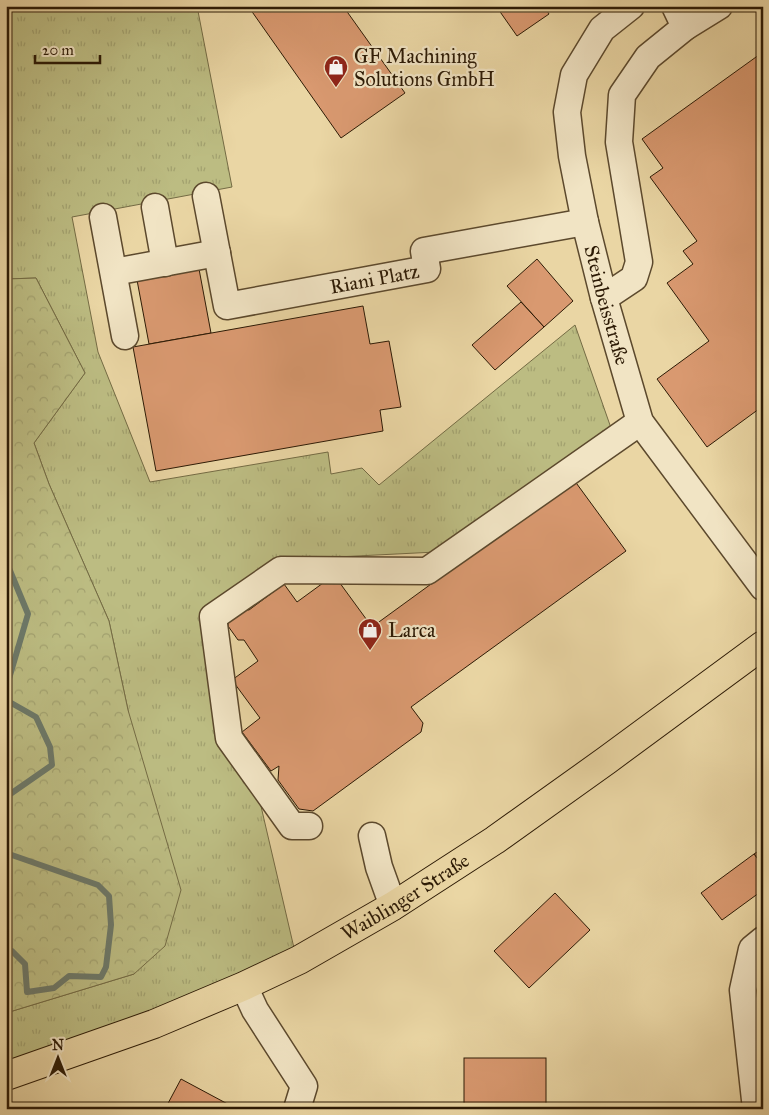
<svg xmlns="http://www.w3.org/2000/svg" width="769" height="1115" viewBox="0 0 769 1115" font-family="'IM FELL Great Primer',serif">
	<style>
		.grass { fill: url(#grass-tufts); stroke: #746b44 }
		.forest { fill: url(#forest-crowns); stroke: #746b44 }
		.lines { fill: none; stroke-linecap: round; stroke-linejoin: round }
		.stream { stroke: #6d7969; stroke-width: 6 }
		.building { fill: #d99970; stroke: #2c1a05 }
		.minor-casing { stroke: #5c492d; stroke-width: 29 }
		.major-casing { stroke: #2c1a05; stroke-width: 30 }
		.minor { stroke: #f1e4c4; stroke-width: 26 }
		.major { stroke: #ead6a4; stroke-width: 28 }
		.labels { text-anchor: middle; stroke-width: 4.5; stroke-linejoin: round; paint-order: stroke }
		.poi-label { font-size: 20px; fill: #2c1a05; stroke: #f1e4c4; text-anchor: start }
		.street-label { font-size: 20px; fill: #2c1a05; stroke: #f1e4c4 }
	</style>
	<defs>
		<pattern id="grass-tufts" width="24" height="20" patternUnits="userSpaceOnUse" patternTransform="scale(1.25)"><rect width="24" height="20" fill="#bcbc82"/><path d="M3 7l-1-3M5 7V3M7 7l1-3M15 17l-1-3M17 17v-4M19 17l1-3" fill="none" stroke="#a2a16f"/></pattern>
		<pattern id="forest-crowns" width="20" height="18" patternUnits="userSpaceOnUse" patternTransform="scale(1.25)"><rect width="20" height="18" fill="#bcbc82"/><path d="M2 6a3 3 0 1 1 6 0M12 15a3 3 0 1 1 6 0" fill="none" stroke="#a2a16f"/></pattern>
	</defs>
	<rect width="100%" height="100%" fill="#ead6a4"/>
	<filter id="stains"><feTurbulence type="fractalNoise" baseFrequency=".004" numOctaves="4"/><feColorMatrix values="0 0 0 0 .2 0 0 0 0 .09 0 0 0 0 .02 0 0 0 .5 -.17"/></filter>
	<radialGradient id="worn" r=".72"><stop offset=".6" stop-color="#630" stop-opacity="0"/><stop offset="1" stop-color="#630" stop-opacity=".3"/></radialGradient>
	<!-- grass -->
	<polygon class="grass" points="6,6 197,6 232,187 72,217 98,352 150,482 328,452 331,474 362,468 379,485 575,325 611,428 436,552 277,560 206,608 260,802 294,948 155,1014 6,1061 6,1013 134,974 128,710 109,621 49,484 34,443 85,373 36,278 6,279"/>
	<!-- forest -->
	<polygon class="forest" points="36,278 85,373 34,443 49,484 109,621 128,710 181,890 165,946 134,974 6,1013 6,651 11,650 6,638 6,279"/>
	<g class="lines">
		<!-- stream -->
		<g class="stream">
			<polyline points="6,561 28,614 6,689"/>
			<polyline points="6,700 36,717 50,747 52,765 6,797"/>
			<polyline points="6,853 98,885 109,896 111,925 106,967 101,977 69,976 54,988 27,992 25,964 12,951 6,952"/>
		</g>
	</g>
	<!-- building -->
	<g class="building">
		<polygon points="248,6 343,6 405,93 341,138"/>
		<polygon points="496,6 544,6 549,14 517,36"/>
		<polygon points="763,52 763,406 707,447 657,379 709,341 667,283 693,264 683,251 697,241 650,177 663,168 642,139"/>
		<polygon points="537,259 573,301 544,327 507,286"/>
		<polygon points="199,269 211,333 149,344 137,280"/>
		<polygon points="521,302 544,327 495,370 472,345"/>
		<polygon points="363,306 370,344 389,341 401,407 380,410 383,431 156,471 133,347"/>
		<polygon points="574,480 626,551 411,707 423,723 421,732 313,811 299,809 278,780 279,766 271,771 242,732 260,718 232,680 258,661 244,640 238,640 228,626 228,620 244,609 249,610 284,584 297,602 334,575 372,627"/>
		<polygon points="763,848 763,866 754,854"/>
		<polygon points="754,854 763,866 763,890 722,920 701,893"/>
		<polygon points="555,893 590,930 529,988 494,951"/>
		<rect x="464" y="1058" width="82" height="51"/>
		<polygon points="181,1079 237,1109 165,1109"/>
	</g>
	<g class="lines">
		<!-- minor casing -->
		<g class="minor-casing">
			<g id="minor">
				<path id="s1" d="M631,6L602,29L574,75L567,112L572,156L585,222L604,298L640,422L763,587"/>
				<polyline points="675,6 685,27"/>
				<path id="s2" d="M206,196L227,306L427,269L424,251L585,222"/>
				<polyline points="155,207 165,263"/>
				<polyline points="103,217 125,336"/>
				<polyline points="114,272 217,253"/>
				<polyline points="604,298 634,278 639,262 619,142 622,95 648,57 685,27 719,6"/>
				<polyline points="309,826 292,826 229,738 213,617 281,570 427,571 640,422"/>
				<polyline points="372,836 379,867 393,906"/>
				<polyline points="244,986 255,1010 304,1086 297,1109"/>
				<polyline points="756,1109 743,990 752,949 763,940"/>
			</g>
		</g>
		<!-- major casing -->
		<g class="major-casing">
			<g id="major">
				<path id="s3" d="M6,1076L154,1024L244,986L299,960L393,906L495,840L607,760L763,645"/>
			</g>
		</g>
		<!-- minor -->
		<use href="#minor" class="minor"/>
		<!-- major -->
		<use href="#major" class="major"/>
	</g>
	<!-- icons -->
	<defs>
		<g id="shop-pin" transform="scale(1.25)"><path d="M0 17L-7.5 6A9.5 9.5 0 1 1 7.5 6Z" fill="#8f2418" stroke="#f1e4c4"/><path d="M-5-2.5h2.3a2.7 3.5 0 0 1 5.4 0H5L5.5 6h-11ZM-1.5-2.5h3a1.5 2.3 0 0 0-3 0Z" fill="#fff"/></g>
	</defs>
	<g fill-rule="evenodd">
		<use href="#shop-pin" x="336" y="67"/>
		<use href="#shop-pin" x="370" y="630"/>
	</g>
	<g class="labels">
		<!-- poi labels -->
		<g class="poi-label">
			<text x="354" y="63">GF Machining<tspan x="354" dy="23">Solutions GmbH</tspan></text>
			<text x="388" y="637">Larca</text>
		</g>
		<!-- street labels -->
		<g class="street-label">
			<text dy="7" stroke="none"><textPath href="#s2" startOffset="262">Riani Platz</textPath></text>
			<text dy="7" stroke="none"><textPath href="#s1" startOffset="326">Steinbeisstraße</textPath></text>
			<text dy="7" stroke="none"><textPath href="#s3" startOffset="439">Waiblinger Straße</textPath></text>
		</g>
	</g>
	<!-- margin -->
	<rect width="769" height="1115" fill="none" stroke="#ead6a4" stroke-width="25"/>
	<rect x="8" y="8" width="754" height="1100" fill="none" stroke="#2c1a05" stroke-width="2.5"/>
	<rect x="12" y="12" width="744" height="1090" fill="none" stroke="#2c1a05"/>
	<!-- north arrow -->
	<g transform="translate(58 1058)" stroke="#f1e4c4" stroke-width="4" paint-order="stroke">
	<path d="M0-4L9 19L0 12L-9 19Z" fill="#2c1a05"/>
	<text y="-8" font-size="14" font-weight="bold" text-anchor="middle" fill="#2c1a05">N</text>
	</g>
	<!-- scale -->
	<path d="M35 55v8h65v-8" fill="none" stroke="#2c1a05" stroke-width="2.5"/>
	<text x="42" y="55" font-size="15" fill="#2c1a05" stroke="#f1e4c4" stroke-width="4" paint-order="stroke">20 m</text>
	<rect width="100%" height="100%" filter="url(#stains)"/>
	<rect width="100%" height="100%" fill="url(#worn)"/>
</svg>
